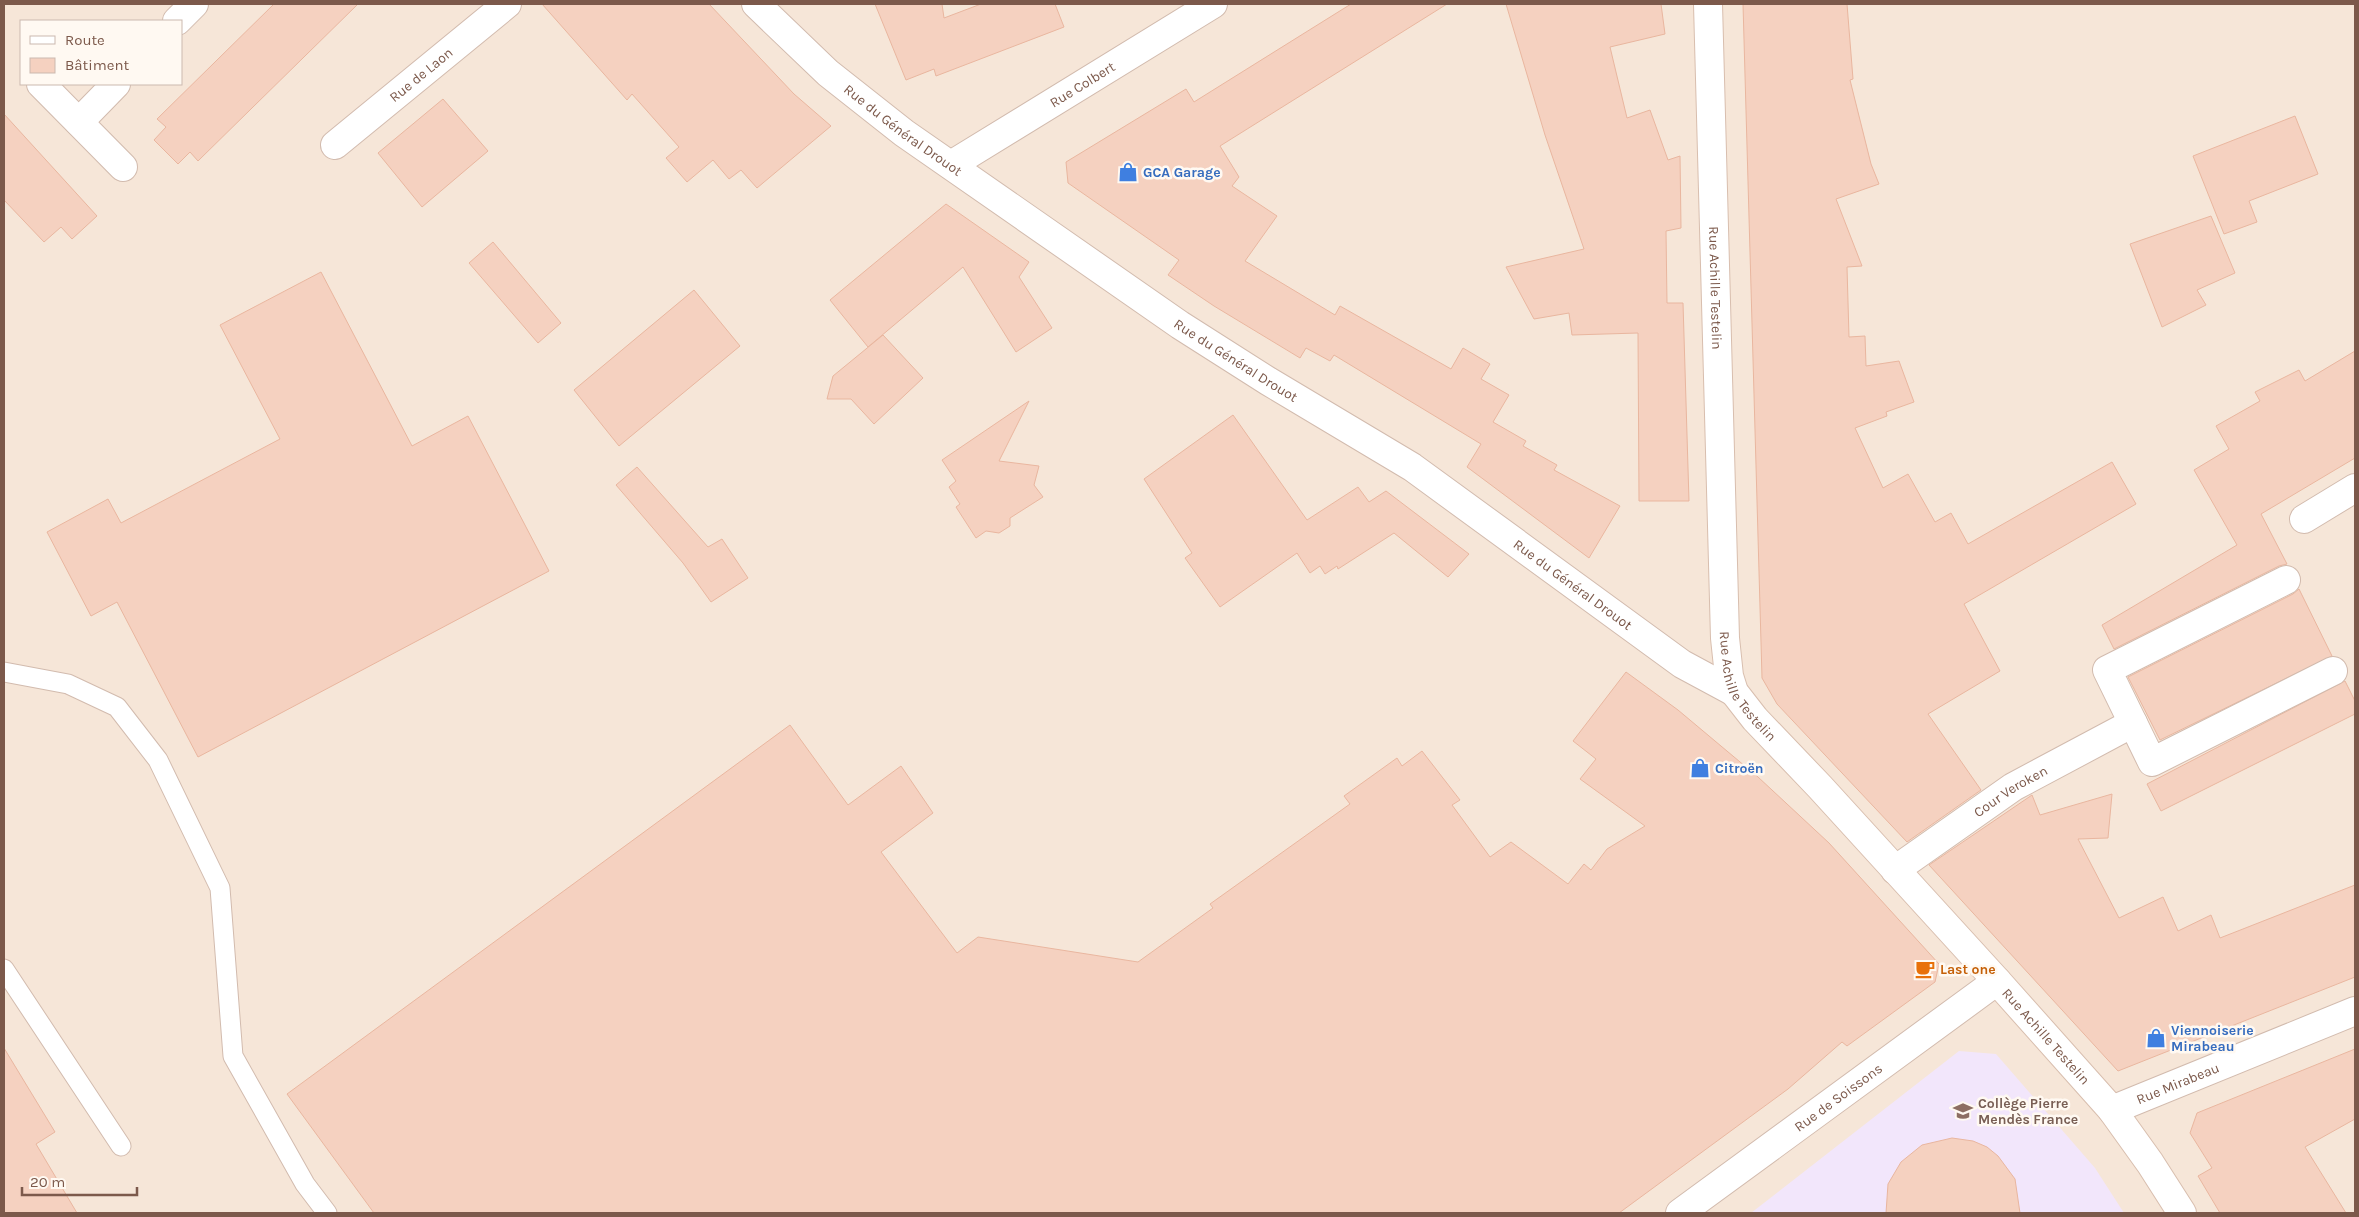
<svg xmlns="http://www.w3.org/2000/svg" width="2359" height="1217" font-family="Karla,sans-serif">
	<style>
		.residential { fill: #f6e6d8; fill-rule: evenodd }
		.education { fill: #f2e6fb }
		.building { fill: #f5d1c0; stroke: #e9b69f }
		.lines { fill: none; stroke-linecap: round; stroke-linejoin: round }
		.lane-casing { stroke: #d2bbae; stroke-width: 21 }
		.street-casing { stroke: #d2bbae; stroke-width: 30 }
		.secondary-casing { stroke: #d8beae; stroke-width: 30 }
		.lane { stroke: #fff; stroke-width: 19 }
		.street { stroke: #fff; stroke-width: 28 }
		.secondary { stroke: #fff; stroke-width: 28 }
		.labels { text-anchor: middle; stroke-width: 5; stroke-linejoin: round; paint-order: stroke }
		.street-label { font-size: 14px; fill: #7c594b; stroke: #fff9f2 }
		.shop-label { font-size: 14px; font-weight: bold; fill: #366cbe; stroke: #fff9f2; text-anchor: start }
		.food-label { font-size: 14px; font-weight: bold; fill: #c56008; stroke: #fff9f2; text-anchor: start }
		.education-label { font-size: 14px; font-weight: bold; fill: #785e54; stroke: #fff9f2; text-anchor: start }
	</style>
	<rect width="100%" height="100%" fill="#fef5ea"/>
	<path class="residential" d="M4 4H2355V1213H4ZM21 21H181V84H21Z"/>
	<path class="education" d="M1959 1051 1996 1054 2095 1168 2124 1213H1751Z"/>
	<g class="building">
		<path d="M274 4H358L198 161 190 152 178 164 154 140 166 127 157 119Z"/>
		<path d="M542 4H709L794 94 831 126 757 188 741 170 729 179 713 160 687 182 666 158 679 147 632 94 627 100Z"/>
		<path d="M875 4H942L944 18 981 4H1055L1064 27 936 76 934 69 906 80Z"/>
		<path d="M1351 4H1447L1220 146 1239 177 1232 186 1277 216 1245 261 1335 315 1340 306 1451 369 1463 348 1490 364 1481 379 1509 395 1493 422 1526 441 1523 446 1557 465 1554 470 1620 506 1589 558 1467 467 1481 444 1334 355 1330 361 1306 348 1300 358 1214 306 1168 275 1179 260 1068 183 1066 162 1186 89 1194 102Z"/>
		<path d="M1506 4H1661L1665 34 1610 47 1627 118 1650 110 1668 160 1680 156 1681 228 1666 231 1667 303H1683L1689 501H1639L1638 333 1572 335 1569 313 1534 319 1506 267 1584 249 1545 135Z"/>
		<path d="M1743 4H1847L1853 79 1850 80 1871 164 1879 184 1836 199 1862 266 1847 267 1849 337 1865 336 1866 366 1899 361 1914 402 1886 412 1887 416 1855 428 1883 488 1908 474 1935 522 1951 513 1968 544 2112 462 2136 504 1964 604 2000 671 1928 714 1981 790 1907 842 1777 704 1762 678Z"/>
		<path d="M443 99 488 151 422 207 378 153Z"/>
		<path d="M4 114 97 216 72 239 61 227 44 242 4 200Z"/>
		<path d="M2295 116 2318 174 2249 201 2257 222 2224 234 2193 156Z"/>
		<path d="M946 204 1029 262 1019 277 1052 328 1016 352 963 267 868 347 830 300Z"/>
		<path d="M2211 216 2235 273 2197 290 2206 305 2162 327 2130 244Z"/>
		<path d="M493 242 561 323 538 343 469 263Z"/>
		<path d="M321 272 412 446 468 416 549 571 198 757 117 602 91 616 47 532 108 499 121 523 280 439 220 325Z"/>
		<path d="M694 290 740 346 619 446 574 390Z"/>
		<path d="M883 335 923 378 874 424 851 399H827L833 376Z"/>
		<path d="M2355 351V458L2261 514 2287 564 2279 566 2114 649 2102 625 2237 545 2194 470 2229 449 2216 426 2260 401 2255 392 2299 370 2305 381Z"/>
		<path d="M1029 401 999 461 1039 466 1034 485 1043 497 1010 518V526L999 533 986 531 976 538 956 507 960 504 949 487 956 481 942 460Z"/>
		<path d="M1233 415 1307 520 1358 487 1369 502 1386 491 1469 554 1448 577 1394 533 1338 569 1337 566 1325 574 1320 566 1310 573 1297 553 1220 607 1185 558 1192 553 1144 479Z"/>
		<path d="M637 467 708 547 722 539 748 578 711 602 683 563 616 485Z"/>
		<path d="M2299 589 2332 656 2160 740 2128 677 2293 594Z"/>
		<path d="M1626 672 1678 710 1758 777 1829 843 1939 964 1935 982 1847 1046 1842 1042 1788 1089 1619 1213H374L287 1094 790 725 848 805 901 766 933 813 881 852 957 953 978 937 1138 962 1213 908 1210 904 1350 804 1344 796 1397 758 1402 766 1422 751 1460 800 1452 805 1490 857 1511 842 1568 884 1584 864 1591 870 1607 849 1645 826 1580 779 1596 759 1573 741Z"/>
		<path d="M2345 681 2355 701V714L2161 811 2147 784Z"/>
		<path d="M2112 794 2108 838 2078 839 2119 918 2163 897 2178 931 2211 915 2220 938 2355 885V977L2118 1071 1929 865 2032 795 2040 815Z"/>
		<path d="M4 1048 55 1132 36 1144 77 1213H4Z"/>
		<path d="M2355 1049V1119L2305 1147 2346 1213H2220L2198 1176 2212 1168 2190 1133 2197 1113Z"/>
		<path d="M1952 1138 1973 1141 1987 1147 1998 1156 2015 1179 2020 1213H1886L1888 1184 1901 1162 1922 1145Z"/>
	</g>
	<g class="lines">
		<defs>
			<g id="lane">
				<path d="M4 672 68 684 117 707 158 760 220 888 233 1056 305 1184 327 1213"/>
				<path d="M4 969 121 1146"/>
			</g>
			<g id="street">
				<path id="s1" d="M756 4 828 73 904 133 1180 325 1268 381 1412 467 1682 664 1734 692"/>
				<path d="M177 21 194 4"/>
				<path d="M41 84 123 167"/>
				<path d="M79 122 116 84"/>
				<path id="s2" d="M335 145 507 4"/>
				<path id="s3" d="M951 165 1213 4"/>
				<path d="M2304 519 2355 488"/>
				<path d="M2286 580 2107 670 2152 762 2333 671"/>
				<path id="s4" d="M1895 870 2013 787 2133 723"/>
				<path id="s5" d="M2112 1110 2355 1011"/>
				<path id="s6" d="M1680 1213 1997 981"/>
			</g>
			<g id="secondary">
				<path id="s7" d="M1708 4 1725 638 1729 676 1734 692 1755 719 1820 787 1997 981 2112 1110 2150 1163 2182 1213"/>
			</g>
		</defs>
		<use href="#lane" class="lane-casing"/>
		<use href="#street" class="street-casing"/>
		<use href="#secondary" class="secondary-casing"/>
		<use href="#lane" class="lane"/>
		<use href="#street" class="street"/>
		<use href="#secondary" class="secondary"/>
	</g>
	<defs>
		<symbol id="shop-bare" viewBox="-9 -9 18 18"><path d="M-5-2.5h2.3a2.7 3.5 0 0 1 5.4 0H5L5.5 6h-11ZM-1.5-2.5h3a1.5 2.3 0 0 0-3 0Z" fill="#3f7fe0" stroke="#fff9f2" stroke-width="2.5" paint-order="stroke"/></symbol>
		<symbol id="cafe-bare" viewBox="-9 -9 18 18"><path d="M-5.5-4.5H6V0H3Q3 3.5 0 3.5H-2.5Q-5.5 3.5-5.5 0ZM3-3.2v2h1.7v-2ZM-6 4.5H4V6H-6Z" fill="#e8710a" stroke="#fff9f2" stroke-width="2.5" paint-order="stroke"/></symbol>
		<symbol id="school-bare" viewBox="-9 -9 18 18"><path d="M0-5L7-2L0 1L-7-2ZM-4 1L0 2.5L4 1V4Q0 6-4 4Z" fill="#8d6e63" stroke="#fff9f2" stroke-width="2.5" paint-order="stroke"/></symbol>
	</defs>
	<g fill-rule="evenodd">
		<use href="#shop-bare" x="1114" y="158" width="28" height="28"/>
		<use href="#shop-bare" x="1686" y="754" width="28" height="28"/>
		<use href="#cafe-bare" x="1911" y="955" width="28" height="28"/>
		<use href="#shop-bare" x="2142" y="1024" width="28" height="28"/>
		<use href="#school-bare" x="1949" y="1097" width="28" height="28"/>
	</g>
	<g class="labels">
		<g class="street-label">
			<text dy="5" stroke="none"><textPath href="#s2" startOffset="111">Rue de Laon</textPath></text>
			<text dy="5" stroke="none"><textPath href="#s3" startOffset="154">Rue Colbert</textPath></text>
			<text dy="5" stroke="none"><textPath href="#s1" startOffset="194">Rue du Général Drouot</textPath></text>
			<text dy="5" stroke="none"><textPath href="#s7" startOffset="284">Rue Achille Testelin</textPath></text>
			<text dy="5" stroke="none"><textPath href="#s1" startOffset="599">Rue du Général Drouot</textPath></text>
			<text dy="5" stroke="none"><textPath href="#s1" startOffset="1004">Rue du Général Drouot</textPath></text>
			<text dy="5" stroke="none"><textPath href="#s7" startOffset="689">Rue Achille Testelin</textPath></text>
			<text dy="5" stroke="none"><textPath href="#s4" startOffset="140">Cour Veroken</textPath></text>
			<text dy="5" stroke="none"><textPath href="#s7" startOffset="1154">Rue Achille Testelin</textPath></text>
			<text dy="5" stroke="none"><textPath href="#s5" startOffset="71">Rue Mirabeau</textPath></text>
			<text dy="5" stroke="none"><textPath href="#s6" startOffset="196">Rue de Soissons</textPath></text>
		</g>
		<g class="shop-label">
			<text x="1143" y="177">GCA Garage</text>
			<text x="1715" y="773">Citroën</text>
			<text x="2171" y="1035">Viennoiserie<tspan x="2171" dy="16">Mirabeau</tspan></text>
		</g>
		<g class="food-label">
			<text x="1940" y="974">Last one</text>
		</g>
		<g class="education-label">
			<text x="1978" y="1108">Collège Pierre<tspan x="1978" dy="16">Mendès France</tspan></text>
		</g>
	</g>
	<rect width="2359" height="1217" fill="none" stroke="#7c594b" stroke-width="10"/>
	<rect x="20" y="20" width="162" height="65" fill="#fff9f2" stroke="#cbb9af"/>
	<rect x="30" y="36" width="25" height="8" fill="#ffffff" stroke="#cbb9af"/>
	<text x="65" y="45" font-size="15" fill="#7c594b">Route</text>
	<rect x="30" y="58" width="25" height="15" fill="#f5d1c0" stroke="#cbb9af"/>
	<text x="65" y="70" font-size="15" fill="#7c594b">Bâtiment</text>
	<path d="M22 1187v8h115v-8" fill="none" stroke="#7c594b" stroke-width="2.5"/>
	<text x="30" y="1187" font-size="15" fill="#7c594b" stroke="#fff9f2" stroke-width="4" paint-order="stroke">20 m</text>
</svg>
